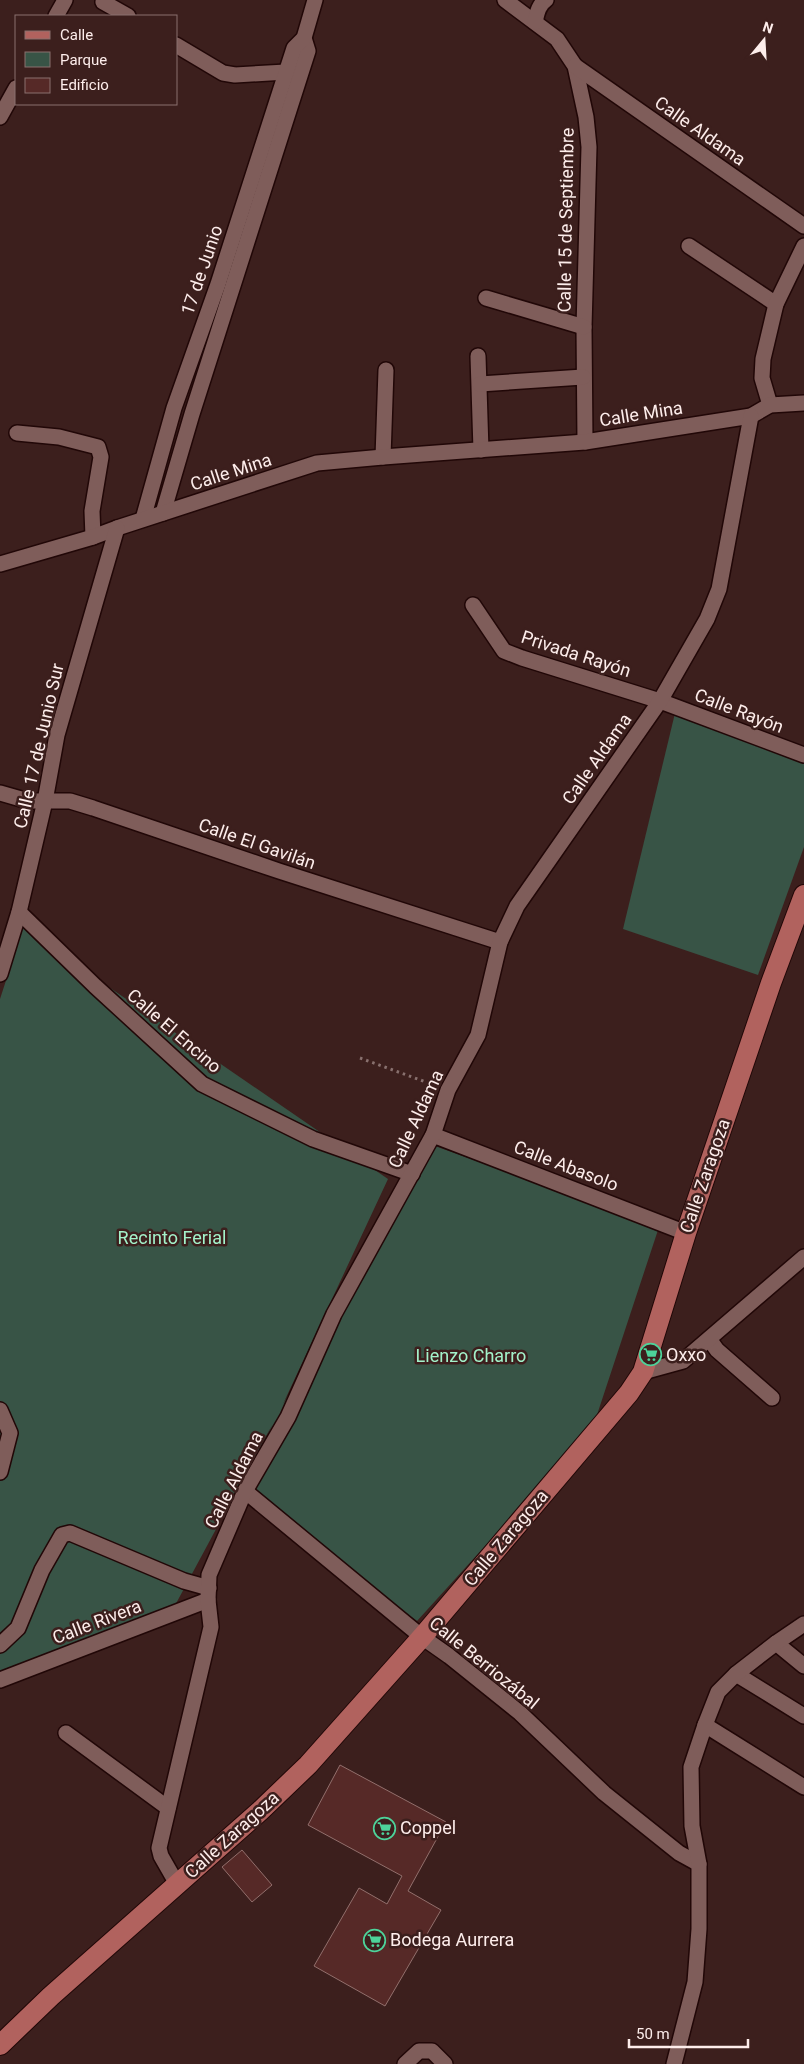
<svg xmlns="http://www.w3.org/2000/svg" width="804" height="2064" font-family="Roboto,sans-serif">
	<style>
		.green { fill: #385446 }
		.building { fill: #562927; stroke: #926f6c }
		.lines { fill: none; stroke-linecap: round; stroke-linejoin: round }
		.minor-casing { stroke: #210707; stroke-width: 18 }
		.major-casing { stroke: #210707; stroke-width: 22 }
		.path { stroke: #88706e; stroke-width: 3; stroke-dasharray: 2.5 4; stroke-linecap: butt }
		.minor { stroke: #7f5d5a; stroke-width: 15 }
		.major { stroke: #b1625e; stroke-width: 20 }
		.labels { text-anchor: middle; stroke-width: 5; stroke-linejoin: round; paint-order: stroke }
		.street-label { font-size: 18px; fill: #fdedeb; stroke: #3c1f1d }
		.park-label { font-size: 18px; fill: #a3f2ca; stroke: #3c1f1d }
		.poi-label { font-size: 18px; fill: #fdedeb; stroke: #3c1f1d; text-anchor: start }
	</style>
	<rect width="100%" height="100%" fill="#3c1f1d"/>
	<g class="green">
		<path d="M676 709 804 759V847L758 975 623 929Z"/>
		<path d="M23 928 388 1179 283 1404 435 1146 659 1227 593 1427 417 1621 240 1493 272 1425 172 1611 0 1672V999Z"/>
	</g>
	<g class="building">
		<path d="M340 1765 446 1822 408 1891 441 1910 385 2006 314 1966 359 1888 387 1904 402 1876 308 1825Z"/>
		<path d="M242 1850 272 1885 252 1902 222 1867Z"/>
	</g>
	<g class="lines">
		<defs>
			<g id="minor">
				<path d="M505 0 557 39 575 66 586 117 589 147 584 327 585 442"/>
				<path d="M103 2 128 16"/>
				<path d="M56 16 65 0"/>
				<path d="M535 22C537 14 538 5 546 0"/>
				<path d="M176 45 223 73 235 75 286 72"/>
				<path d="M575 66 804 226"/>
				<path d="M0 117 16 88"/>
				<path d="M689 246 776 304"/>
				<path d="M486 298 584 327"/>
				<path d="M478 356 481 450"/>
				<path d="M480 384 583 377"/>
				<path d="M770 405 762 378 763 359 776 304 804 246"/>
				<path d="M17 433 59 437 98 447 101 457 92 511 93 537"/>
				<path d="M383 457 386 370"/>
				<path d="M163 513 192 414 308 51 304 38"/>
				<path d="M143 519 174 408 218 284 294 48 304 38 315 0"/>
				<path d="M0 564 93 537 117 528 317 463 383 457 585 442 751 416 770 405 804 403"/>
				<path d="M473 605 504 651 522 658 660 701 804 755"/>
				<path d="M0 793 28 801H70L93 808 279 871 500 942"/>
				<path d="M19 912 95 986 202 1084 313 1139 412 1174"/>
				<path d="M0 974 19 912 45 801 57 735 117 528"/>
				<path d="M433 1135 686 1233"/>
				<path d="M709 1339 717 1350 772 1398"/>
				<path d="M643 1372 683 1361 804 1257"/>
				<path d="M0 1410 10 1433 0 1472"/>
				<path d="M245 1491 422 1637 449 1656 520 1713 604 1793 679 1853 699 1864"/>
				<path d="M776 1643 804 1666"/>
				<path d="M0 1645 18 1628 42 1570 62 1535 70 1533 184 1581 209 1588"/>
				<path d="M736 1674 804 1716"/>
				<path d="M0 1680 208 1600"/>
				<path d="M705 1725 804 1787"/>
				<path d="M66 1733 168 1808"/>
				<path d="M177 1884 161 1856 159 1848 211 1627 208 1600 209 1575 245 1491 288 1417 334 1314 433 1135 448 1090 478 1035 500 942 517 906 660 701 707 619 719 589 751 416"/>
				<path d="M405 2064 419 2051H432L445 2064"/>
				<path d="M674 2064 695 1982 699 1929V1864L692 1826 691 1767 705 1725 718 1692 736 1674 776 1643 804 1624"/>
			</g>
			<path id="major" d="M0 2045 51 1996 260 1811 308 1765 422 1637 629 1393 643 1372 686 1233 771 983 804 895"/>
		</defs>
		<use href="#minor" class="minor-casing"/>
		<use href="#major" class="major-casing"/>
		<path class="path" d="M360 1058 434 1085"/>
		<use href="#minor" class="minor"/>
		<use href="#major" class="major"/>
	</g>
	<defs>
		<symbol id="supermarket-ring" viewBox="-11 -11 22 22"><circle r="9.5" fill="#3c1f1d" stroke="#4dd39a" stroke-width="1.5"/><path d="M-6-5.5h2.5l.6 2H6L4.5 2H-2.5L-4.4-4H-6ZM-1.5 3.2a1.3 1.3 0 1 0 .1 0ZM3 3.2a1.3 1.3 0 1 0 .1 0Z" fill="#4dd39a"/></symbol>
	</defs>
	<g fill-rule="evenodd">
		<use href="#supermarket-ring" x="638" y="1342" width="25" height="25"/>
		<use href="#supermarket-ring" x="372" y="1816" width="25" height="25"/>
		<use href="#supermarket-ring" x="362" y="1928" width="25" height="25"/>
	</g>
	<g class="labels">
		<g class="street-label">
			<text transform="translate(700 131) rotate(35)" y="6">Calle Aldama</text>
			<text transform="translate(566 220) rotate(-89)" y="6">Calle 15 de Septiembre</text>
			<text transform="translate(202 270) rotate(-71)" y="6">17 de Junio</text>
			<text transform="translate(641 414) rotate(-9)" y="6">Calle Mina</text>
			<text transform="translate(231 472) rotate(-18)" y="6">Calle Mina</text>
			<text transform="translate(576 654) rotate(18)" y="6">Privada Rayón</text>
			<text transform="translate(739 711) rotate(21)" y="6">Calle Rayón</text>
			<text transform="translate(39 746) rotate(-77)" y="6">Calle 17 de Junio Sur</text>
			<text transform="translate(597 759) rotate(-55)" y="6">Calle Aldama</text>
			<text transform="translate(257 844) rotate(19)" y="6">Calle El Gavilán</text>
			<text transform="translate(174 1031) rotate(41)" y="6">Calle El Encino</text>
			<text transform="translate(416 1119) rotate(-65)" y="6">Calle Aldama</text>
			<text transform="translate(566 1166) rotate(21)" y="6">Calle Abasolo</text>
			<text transform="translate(705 1176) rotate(-71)" y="6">Calle Zaragoza</text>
			<text transform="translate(234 1480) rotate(-63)" y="6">Calle Aldama</text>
			<text transform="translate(506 1538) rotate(-50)" y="6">Calle Zaragoza</text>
			<text transform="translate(97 1622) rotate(-21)" y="6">Calle Rivera</text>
			<text transform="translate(484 1663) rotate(39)" y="6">Calle Berriozábal</text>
			<text transform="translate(232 1835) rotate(-42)" y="6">Calle Zaragoza</text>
		</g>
		<g class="park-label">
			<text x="172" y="1244">Recinto Ferial</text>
			<text x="471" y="1362">Lienzo Charro</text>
		</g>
		<g class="poi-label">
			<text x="666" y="1361">Oxxo</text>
			<text x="400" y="1834">Coppel</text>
			<text x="390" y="1946">Bodega Aurrera</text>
		</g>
	</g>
	<rect x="15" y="15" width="162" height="90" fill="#3c1f1d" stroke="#89716f"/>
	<rect x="25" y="31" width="25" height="8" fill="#b1625e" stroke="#89716f"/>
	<text x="60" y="40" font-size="15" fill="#fdedeb">Calle</text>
	<rect x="25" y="52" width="25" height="15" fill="#385446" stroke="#89716f"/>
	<text x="60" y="65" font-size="15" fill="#fdedeb">Parque</text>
	<rect x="25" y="78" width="25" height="15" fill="#562927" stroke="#89716f"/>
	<text x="60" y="90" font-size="15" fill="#fdedeb">Edificio</text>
	<g transform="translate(764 40) rotate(18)" stroke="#3c1f1d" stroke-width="4" paint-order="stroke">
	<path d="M0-4L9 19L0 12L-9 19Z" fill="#fdedeb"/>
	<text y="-8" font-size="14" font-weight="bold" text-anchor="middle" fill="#fdedeb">N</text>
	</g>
	<path d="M629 2039v8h119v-8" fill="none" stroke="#fdedeb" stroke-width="2.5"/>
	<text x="636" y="2039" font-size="15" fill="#fdedeb" stroke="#3c1f1d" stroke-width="4" paint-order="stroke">50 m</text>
</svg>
